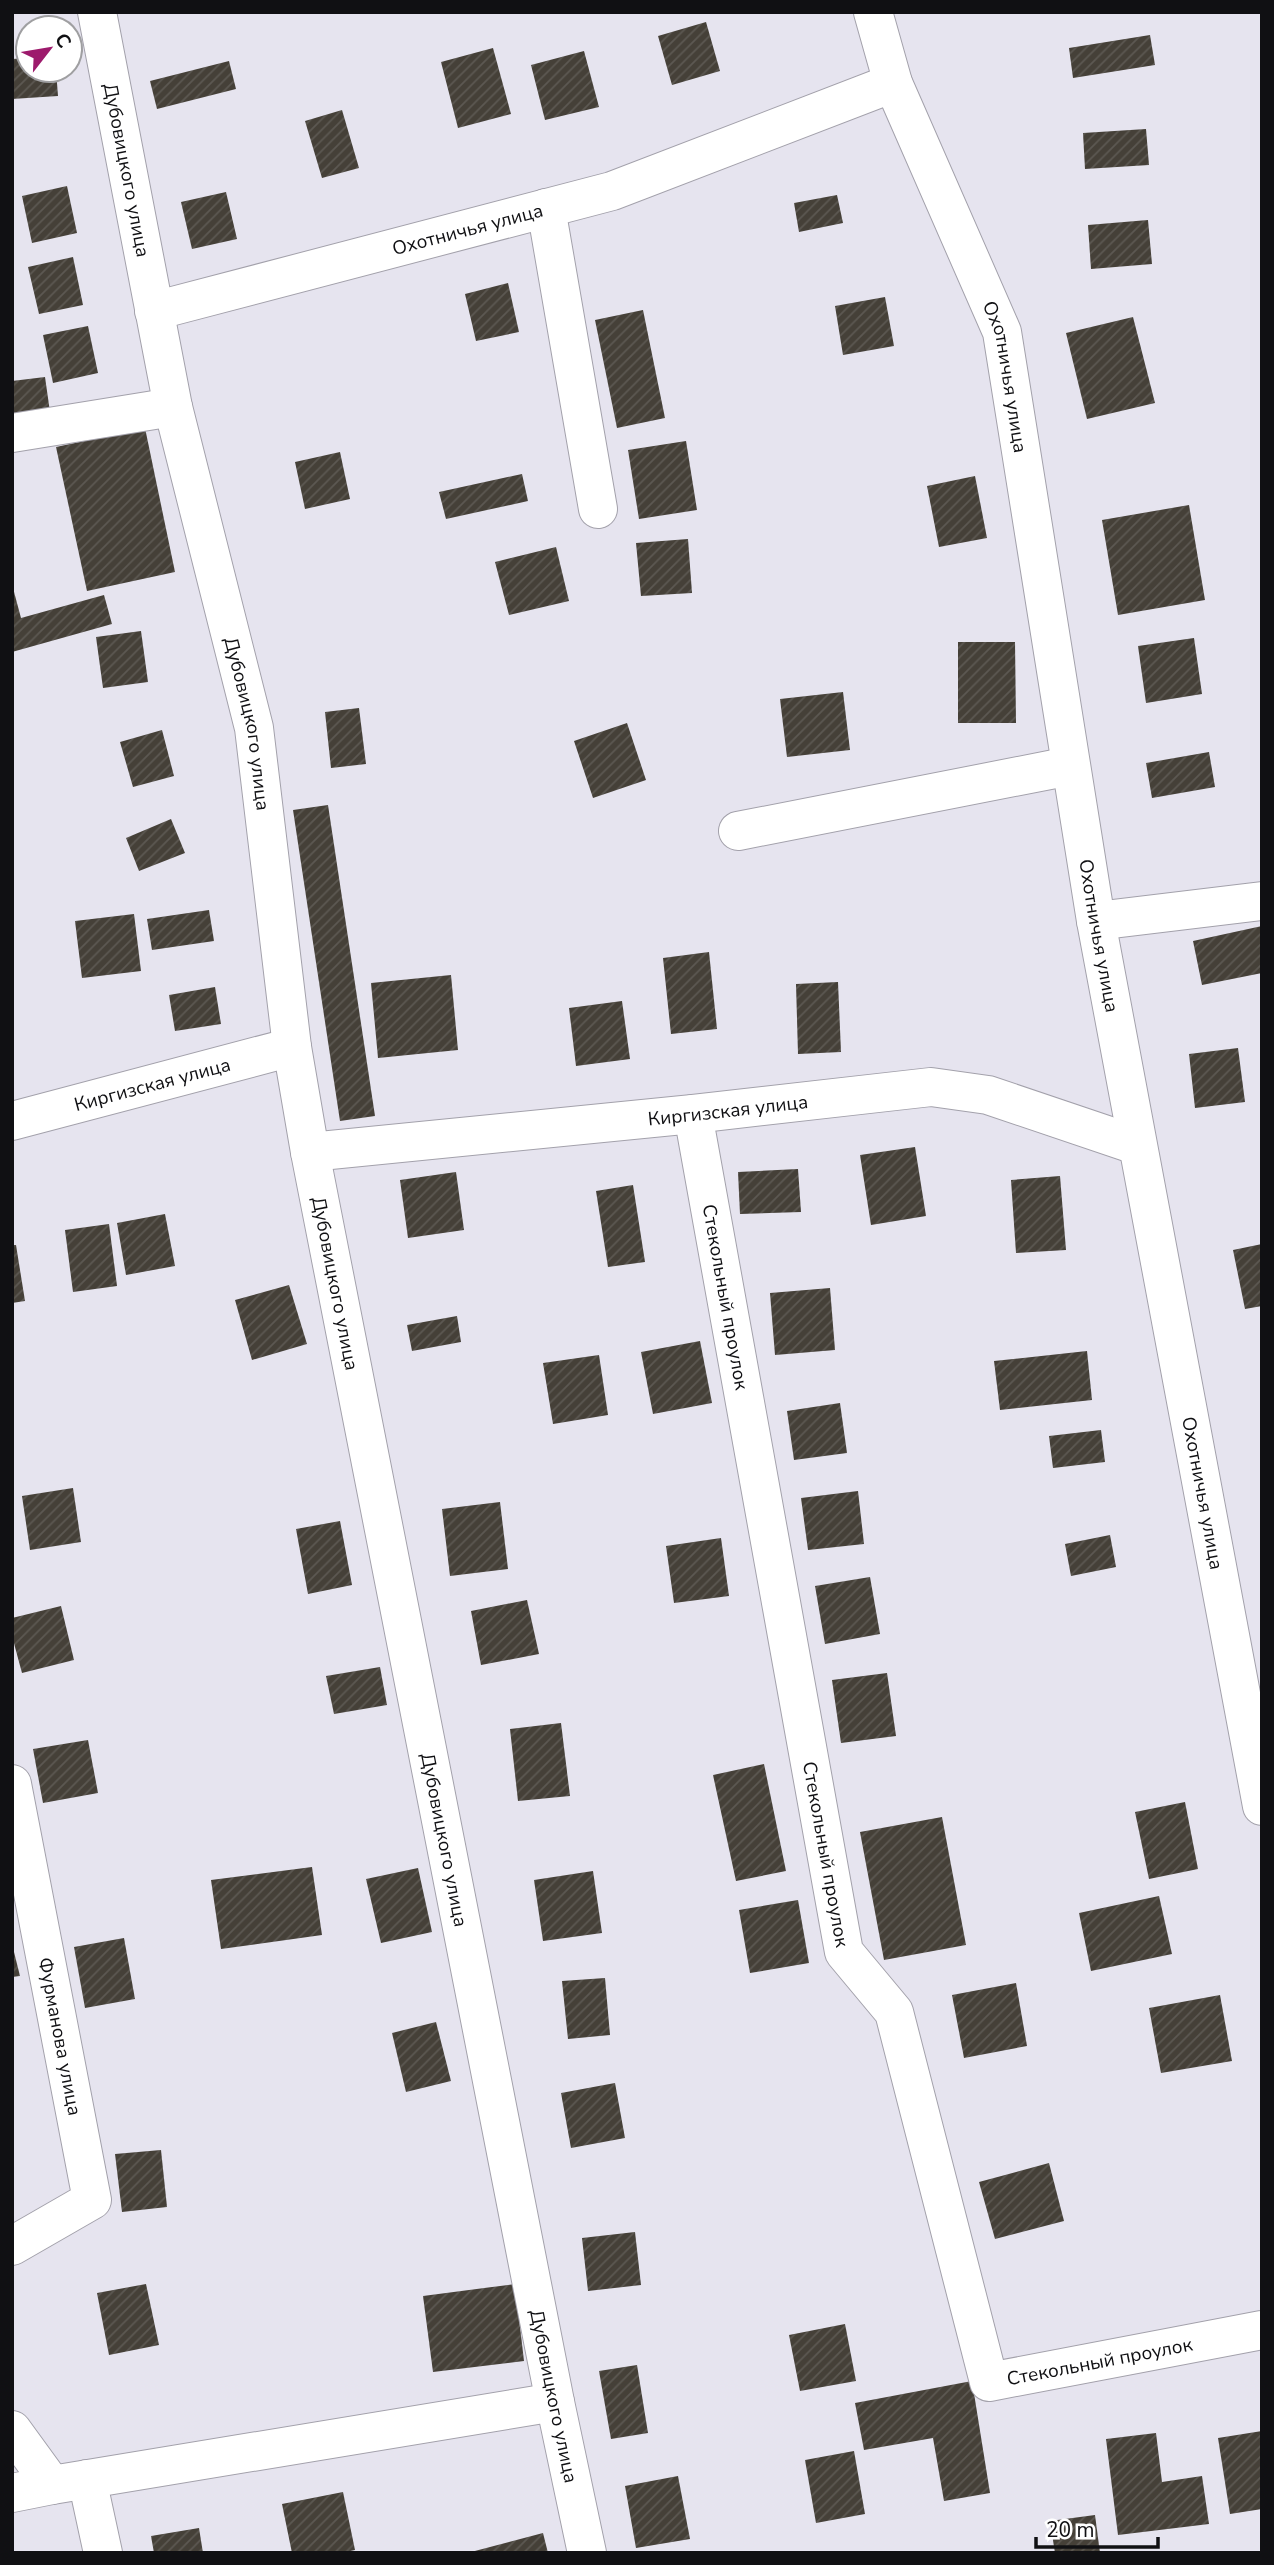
<svg xmlns="http://www.w3.org/2000/svg" width="1274" height="2565" font-family="'Nunito Sans',sans-serif">
	<style>
		.building { fill: url(#building-hatch) }
		.lines { fill: none; stroke-linecap: round; stroke-linejoin: round }
		.minor-casing { stroke: #a3a1ab; stroke-width: 40 }
		.minor { stroke: #fff; stroke-width: 38 }
		.labels { text-anchor: middle; stroke-width: 7; stroke-linejoin: round; paint-order: stroke }
		.street-label { font-size: 19px; fill: #101013; stroke: #fff }
	</style>
	<defs>
		<pattern id="building-hatch" width="6" height="6" patternUnits="userSpaceOnUse" patternTransform="scale(1.75)"><rect width="6" height="6" fill="#454038"/><path d="M-1 1l2-2M0 6l6-6M5 7l2-2" fill="none" stroke="#5c5852"/></pattern>
	</defs>
	<rect width="100%" height="100%" fill="#e6e4ef"/>
	<g class="building">
		<path d="M706 22 720 71 672 85 658 36Z"/>
		<path d="M1150 35 1155 65 1073 78 1069 48Z"/>
		<path d="M493 48 511 114 458 128 441 62Z"/>
		<path d="M584 51 599 107 545 120 531 65Z"/>
		<path d="M28 58V70H56L58 96 12 99V59Z"/>
		<path d="M229 61 236 89 157 109 150 81Z"/>
		<path d="M342 110 359 168 322 178 305 121Z"/>
		<path d="M1146 129 1149 165 1085 169 1083 133Z"/>
		<path d="M67 186 77 233 32 243 22 196Z"/>
		<path d="M226 192 237 239 192 249 181 202Z"/>
		<path d="M837 195 843 223 799 232 794 203Z"/>
		<path d="M1148 220 1152 264 1091 269 1088 225Z"/>
		<path d="M73 257 83 305 39 314 28 267Z"/>
		<path d="M508 283 519 332 476 341 465 294Z"/>
		<path d="M885 297 894 346 843 355 835 306Z"/>
		<path d="M643 310 665 418 617 428 595 320Z"/>
		<path d="M1133 317 1155 403 1087 419 1066 333Z"/>
		<path d="M88 326 98 373 53 383 43 335Z"/>
		<path d="M45 377 50 412 12 417V381Z"/>
		<path d="M145 428 175 572 87 591 56 447Z"/>
		<path d="M686 441 697 510 639 519 628 450Z"/>
		<path d="M340 452 350 499 305 509 295 462Z"/>
		<path d="M522 474 528 501 446 519 439 492Z"/>
		<path d="M975 476 987 538 939 547 927 486Z"/>
		<path d="M1189 505 1205 600 1118 615 1102 520Z"/>
		<path d="M688 539 692 593 641 596 636 543Z"/>
		<path d="M556 547 569 601 509 615 495 562Z"/>
		<path d="M13 588 21 618 104 595 112 624 12 652Z"/>
		<path d="M141 631 148 682 103 688 96 637Z"/>
		<path d="M1194 638 1202 694 1146 703 1138 646Z"/>
		<path d="M958 642H1015L1016 723H958Z"/>
		<path d="M843 692 850 750 787 757 780 699Z"/>
		<path d="M359 708 366 764 331 768 325 712Z"/>
		<path d="M627 723 646 780 593 798 574 741Z"/>
		<path d="M162 730 174 776 133 787 120 742Z"/>
		<path d="M1209 752 1215 787 1152 798 1146 763Z"/>
		<path d="M328 805 375 1116 340 1121 293 810Z"/>
		<path d="M171 819 185 853 139 871 126 838Z"/>
		<path d="M209 910 214 941 152 950 147 919Z"/>
		<path d="M134 914 141 971 82 978 75 921Z"/>
		<path d="M1262 926V973L1202 985 1193 941Z"/>
		<path d="M709 952 717 1029 671 1034 663 958Z"/>
		<path d="M451 975 458 1050 378 1058 371 983Z"/>
		<path d="M838 982 841 1052 798 1054 796 984Z"/>
		<path d="M215 987 221 1024 175 1031 169 995Z"/>
		<path d="M622 1001 630 1059 576 1066 569 1008Z"/>
		<path d="M1238 1048 1245 1102 1195 1108 1189 1054Z"/>
		<path d="M915 1147 926 1216 871 1225 860 1155Z"/>
		<path d="M798 1169 801 1212 740 1214 738 1172Z"/>
		<path d="M456 1172 464 1230 408 1238 400 1180Z"/>
		<path d="M1060 1176 1066 1250 1016 1253 1011 1180Z"/>
		<path d="M633 1185 645 1262 608 1267 596 1191Z"/>
		<path d="M165 1214 175 1266 126 1275 117 1223Z"/>
		<path d="M109 1224 117 1286 73 1292 65 1230Z"/>
		<path d="M1262 1244V1306L1245 1309 1233 1250Z"/>
		<path d="M12 1245H16L25 1301 12 1303Z"/>
		<path d="M289 1285 307 1344 252 1360 235 1300Z"/>
		<path d="M830 1288 835 1350 775 1355 770 1293Z"/>
		<path d="M457 1316 461 1342 412 1351 407 1325Z"/>
		<path d="M700 1341 712 1403 653 1414 641 1352Z"/>
		<path d="M1087 1351 1092 1400 1000 1410 994 1361Z"/>
		<path d="M599 1355 608 1415 553 1424 543 1363Z"/>
		<path d="M840 1403 847 1453 794 1460 787 1411Z"/>
		<path d="M1101 1430 1105 1462 1053 1468 1049 1436Z"/>
		<path d="M73 1488 81 1542 30 1550 22 1496Z"/>
		<path d="M858 1491 864 1544 808 1550 801 1498Z"/>
		<path d="M500 1502 508 1569 450 1576 442 1509Z"/>
		<path d="M340 1521 352 1585 308 1594 296 1529Z"/>
		<path d="M1110 1535 1116 1567 1071 1576 1065 1544Z"/>
		<path d="M721 1538 729 1596 674 1603 666 1546Z"/>
		<path d="M870 1577 880 1634 825 1644 815 1586Z"/>
		<path d="M527 1600 539 1654 481 1665 471 1611Z"/>
		<path d="M61 1606 74 1660 22 1673 12 1636V1618Z"/>
		<path d="M380 1667 387 1705 334 1714 326 1676Z"/>
		<path d="M887 1673 896 1736 841 1743 832 1680Z"/>
		<path d="M561 1723 570 1796 518 1801 510 1729Z"/>
		<path d="M88 1740 98 1793 43 1803 33 1749Z"/>
		<path d="M764 1764 786 1871 736 1881 713 1775Z"/>
		<path d="M1185 1802 1198 1869 1149 1879 1135 1812Z"/>
		<path d="M942 1817 966 1945 884 1960 860 1832Z"/>
		<path d="M312 1867 322 1935 221 1949 211 1880Z"/>
		<path d="M418 1868 432 1932 381 1943 366 1879Z"/>
		<path d="M593 1871 602 1933 543 1941 534 1880Z"/>
		<path d="M1159 1896 1172 1954 1091 1971 1079 1913Z"/>
		<path d="M798 1900 809 1963 750 1973 739 1910Z"/>
		<path d="M124 1938 135 1999 85 2008 74 1947Z"/>
		<path d="M12 1944 20 1976 12 1977Z"/>
		<path d="M605 1978 610 2035 568 2039 562 1981Z"/>
		<path d="M1016 1983 1027 2046 964 2058 952 1995Z"/>
		<path d="M1220 1995 1232 2061 1161 2073 1149 2008Z"/>
		<path d="M436 2022 451 2081 406 2092 392 2033Z"/>
		<path d="M615 2083 625 2138 571 2148 561 2093Z"/>
		<path d="M161 2150 167 2207 122 2212 115 2154Z"/>
		<path d="M1049 2163 1064 2221 995 2239 979 2182Z"/>
		<path d="M635 2232 641 2285 588 2291 582 2238Z"/>
		<path d="M146 2284 159 2345 109 2355 97 2293Z"/>
		<path d="M515 2284 524 2361 433 2372 423 2296Z"/>
		<path d="M845 2324 856 2381 800 2391 789 2335Z"/>
		<path d="M637 2365 648 2433 611 2439 599 2371Z"/>
		<path d="M972 2381 990 2493 944 2501 933 2438 864 2450 855 2403Z"/>
		<path d="M1262 2431V2509L1230 2514 1218 2438Z"/>
		<path d="M1156 2433 1162 2482 1202 2476 1209 2524 1118 2535 1106 2439Z"/>
		<path d="M854 2451 865 2514 816 2523 805 2460Z"/>
		<path d="M678 2476 690 2539 636 2548 625 2486Z"/>
		<path d="M343 2492 355 2550 341 2553H292L282 2504Z"/>
		<path d="M1095 2515 1100 2553H1055L1050 2521Z"/>
		<path d="M199 2528 203 2553H154L151 2536Z"/>
		<path d="M543 2533 548 2553H471V2552Z"/>
	</g>
	<g class="lines">
		<defs>
			<g id="minor">
				<path id="s1" d="M97 12 173 407 254 728 292 1047 310 1152 555 2402 587 2553"/>
				<path id="s2" d="M873 12 893 83 1002 332 1096 921 1262 1806"/>
				<path d="M546 208 598 509"/>
				<path id="s3" d="M154 311 612 191 893 83"/>
				<path d="M12 433 173 407"/>
				<path d="M738 831 1070 766"/>
				<path d="M1096 921 1262 901"/>
				<path id="s4" d="M693 1114 844 1952 894 2012 989 2382 1262 2330"/>
				<path id="s5" d="M12 1121 292 1047"/>
				<path id="s6" d="M310 1152 693 1114 931 1087 988 1095 1136 1145"/>
				<path id="s7" d="M12 1784 92 2200 12 2246"/>
				<path d="M12 2430 52 2485 555 2402"/>
				<path d="M87 2479 103 2553"/>
				<path d="M12 2493 52 2485"/>
			</g>
		</defs>
		<use href="#minor" class="minor-casing"/>
		<use href="#minor" class="minor"/>
	</g>
	<g class="labels">
		<g class="street-label">
			<text dy="7" stroke="none"><textPath href="#s1" startOffset="161">Дубовицкого улица</textPath></text>
			<text dy="7" stroke="none"><textPath href="#s3" startOffset="324">Охотничья улица</textPath></text>
			<text dy="7" stroke="none"><textPath href="#s2" startOffset="390">Охотничья улица</textPath></text>
			<text dy="7" stroke="none"><textPath href="#s1" startOffset="728">Дубовицкого улица</textPath></text>
			<text dy="7" stroke="none"><textPath href="#s2" startOffset="957">Охотничья улица</textPath></text>
			<text dy="7" stroke="none"><textPath href="#s5" startOffset="145">Киргизская улица</textPath></text>
			<text dy="7" stroke="none"><textPath href="#s6" startOffset="420">Киргизская улица</textPath></text>
			<text dy="7" stroke="none"><textPath href="#s1" startOffset="1295">Дубовицкого улица</textPath></text>
			<text dy="7" stroke="none"><textPath href="#s4" startOffset="186">Стекольный проулок</textPath></text>
			<text dy="7" stroke="none"><textPath href="#s2" startOffset="1524">Охотничья улица</textPath></text>
			<text dy="7" stroke="none"><textPath href="#s1" startOffset="1862">Дубовицкого улица</textPath></text>
			<text dy="7" stroke="none"><textPath href="#s4" startOffset="752">Стекольный проулок</textPath></text>
			<text dy="7" stroke="none"><textPath href="#s7" startOffset="257">Фурманова улица</textPath></text>
			<text dy="7" stroke="none"><textPath href="#s4" startOffset="1424">Стекольный проулок</textPath></text>
			<text dy="7" stroke="none"><textPath href="#s1" startOffset="2429">Дубовицкого улица</textPath></text>
		</g>
	</g>
	<rect width="1274" height="2565" fill="none" stroke="#101013" stroke-width="28"/>
	<g transform="translate(49 49) rotate(59)"><circle r="33" fill="#ffffff" stroke="#9f9fa1" stroke-width="2"/>
	<path d="M0-5L12 26L0 18L-12 26Z" fill="#9d1a6c"/>
	<text y="-10" font-size="19" font-weight="bold" text-anchor="middle" fill="#101013">С</text>
	</g>
	<path d="M1036 2537v10h122v-10" fill="none" stroke="#101013" stroke-width="3.5"/>
	<text x="1046" y="2537" font-size="21" fill="#101013" stroke="#ffffff" stroke-width="5" paint-order="stroke">20 m</text>
</svg>
